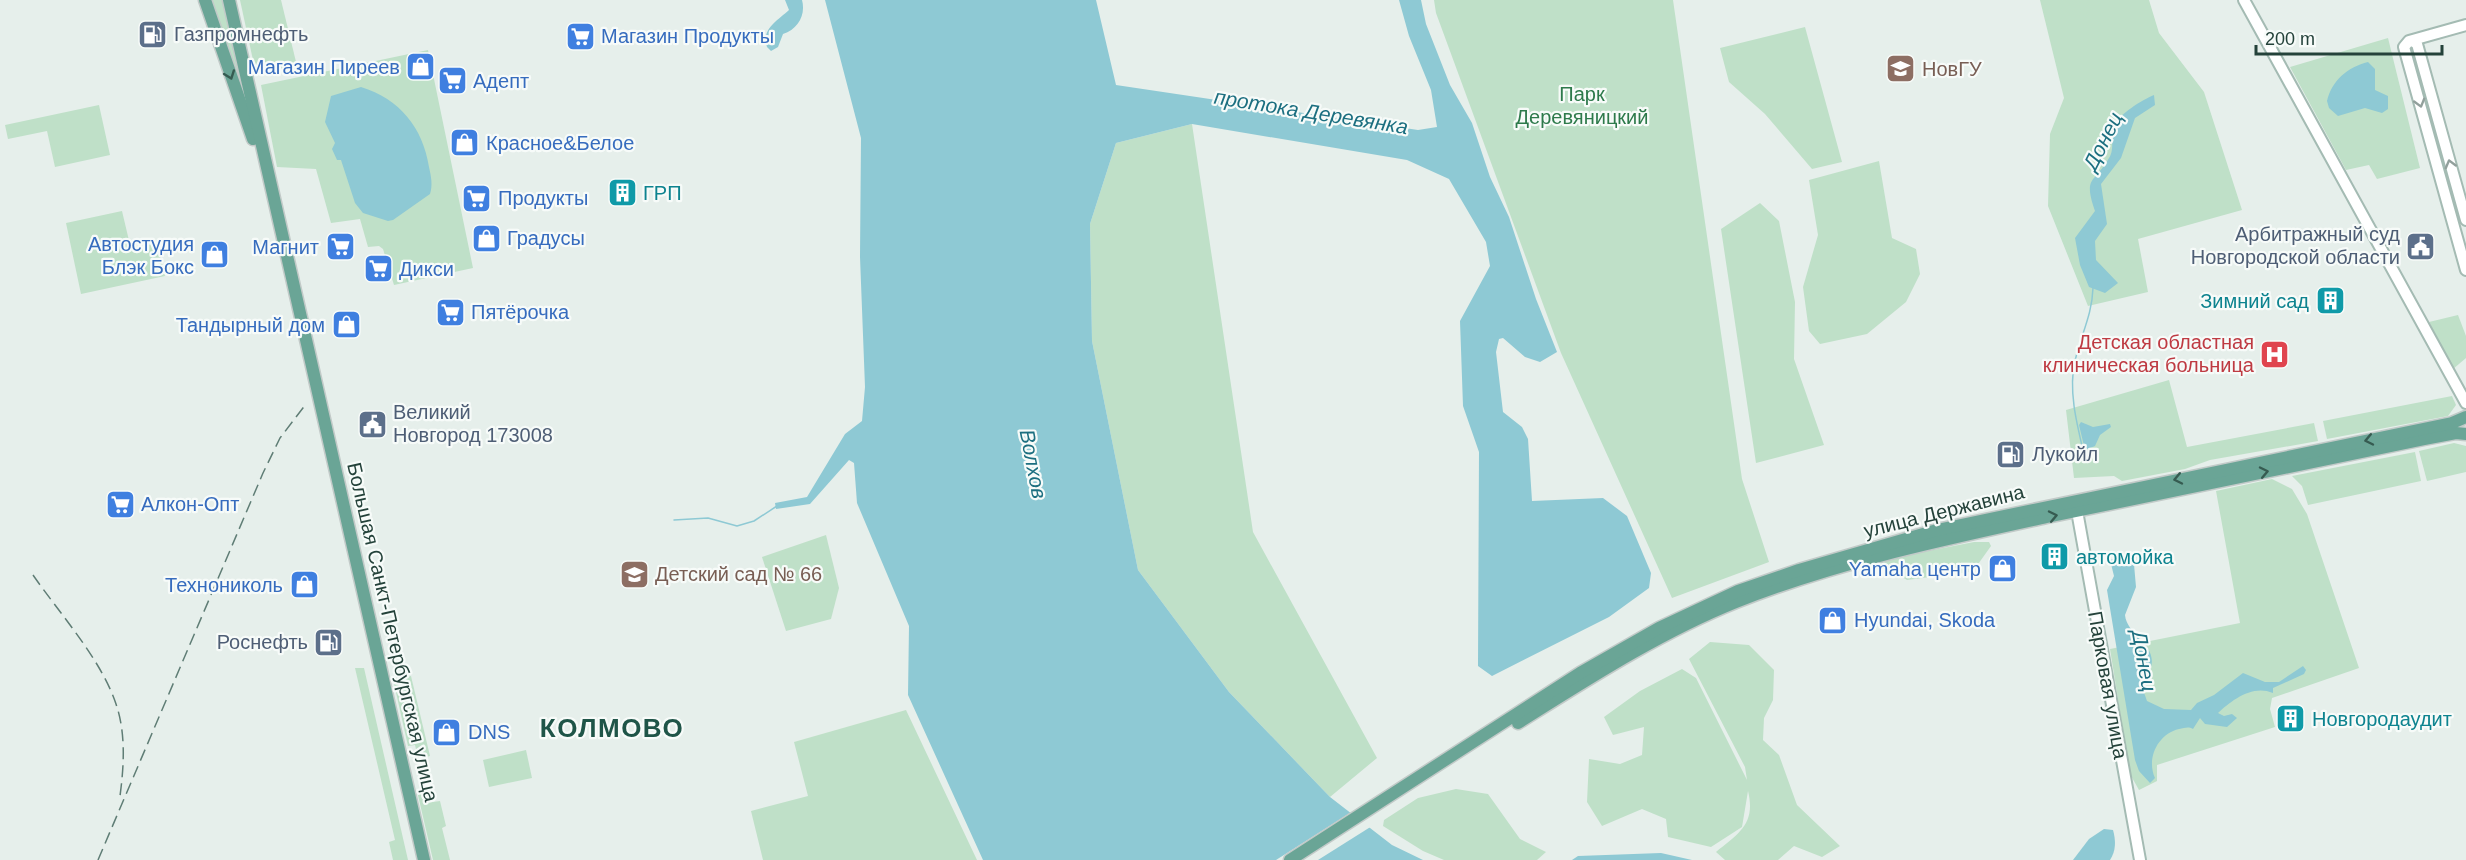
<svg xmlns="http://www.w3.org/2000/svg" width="2466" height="860" font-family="Helvetica,sans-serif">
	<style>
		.green { fill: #bfe0c8 }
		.water { fill: #8ec9d4 }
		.pier { fill: #e6efeb }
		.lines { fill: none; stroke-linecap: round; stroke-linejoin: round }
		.stream { stroke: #8ec9d4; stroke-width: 1.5 }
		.secondary-casing { stroke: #a4bbb3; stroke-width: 14 }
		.primary-casing { stroke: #c2cac8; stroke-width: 15 }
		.secondary { stroke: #fff; stroke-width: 10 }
		.primary { stroke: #6aa596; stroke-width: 12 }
		.rail { stroke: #5f7d75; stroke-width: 1.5; stroke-dasharray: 12 6; stroke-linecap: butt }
		.oneway { stroke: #365b51 }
		.oneway2 { stroke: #92a09c }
		.labels { text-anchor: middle; stroke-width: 4.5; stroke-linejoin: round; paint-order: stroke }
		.service-label { font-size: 20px; fill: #4e5e75; stroke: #f7fbf9; text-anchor: start }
		.shop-label { font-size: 20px; fill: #366cbe; stroke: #f7fbf9; text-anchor: start }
		.education-label { font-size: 20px; fill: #785e54; stroke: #f7fbf9; text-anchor: start }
		.park-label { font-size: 20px; fill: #2d7a4b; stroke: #f7fbf9 }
		.culture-label { font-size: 20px; fill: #0d838f; stroke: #f7fbf9; text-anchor: start }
		.health-label { font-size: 20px; fill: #be3a42; stroke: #f7fbf9; text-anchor: end }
		.street-label { font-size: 20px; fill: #24423a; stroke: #f7fbf9 }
		.water-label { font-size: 21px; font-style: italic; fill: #1c6f80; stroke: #f7fbf9 }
		.district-label { font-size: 26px; font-weight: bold; letter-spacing: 1.5px; fill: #1f5548; stroke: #f7fbf9 }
	</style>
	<rect width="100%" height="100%" fill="#e6efeb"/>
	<g class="green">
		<path d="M209 0H226L252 123Z"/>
		<path d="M240 0H281L297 66 256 74Z"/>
		<path d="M1434 0H1673L1742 479 1769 562 1672 598 1561 353 1436 13Z"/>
		<path d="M2040 0H2149L2159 33 2204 92 2242 210 2138 239 2148 292 2088 306 2048 206 2050 134 2064 98Z"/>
		<path d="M1805 27 1842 162 1812 169 1765 114 1729 82 1720 48Z"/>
		<path d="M2388 38 2420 168 2377 179 2369 165 2346 170 2290 67Z"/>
		<path d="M428 50 473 268 394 285 383 249 379 246 368 247 360 219 331 223 316 169 277 167 261 85Z"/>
		<path d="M99 105 110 155 55 167 47 131 8 139 5 125Z"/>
		<path d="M1192 124 1253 532 1377 758 1330 797 1229 692 1138 570 1092 341 1090 224 1116 143Z"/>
		<path d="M1879 161 1892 238 1916 249 1920 274 1906 302 1867 334 1820 344 1809 331 1803 287 1818 235 1809 180Z"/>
		<path d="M1760 203 1779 221 1795 302 1794 359 1824 445 1756 463 1721 229Z"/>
		<path d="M122 211 131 249 157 243 165 276 81 294 66 223Z"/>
		<path d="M2458 315 2466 336V358L2453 369 2429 322Z"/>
		<path d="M2169 380 2187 447 2314 423 2318 441 2210 460 2185 469 2122 481 2114 476 2074 478 2066 410Z"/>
		<path d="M2452 396 2456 405 2448 416 2327 439 2323 421Z"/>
		<path d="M2454 443 2466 446V472L2427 481 2419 451Z"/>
		<path d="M2415 452 2421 481 2308 505 2302 486 2292 476Z"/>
		<path d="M2272 479 2292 489 2307 514 2359 668 2272 698 2270 709 2275 727 2157 765V781L2139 790 2130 774 2110 649 2240 623 2216 491Z"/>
		<path d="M826 535 839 588 831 619 786 631 762 557Z"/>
		<path d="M1974 542H1989L1991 546 1976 567 1969 572 1907 580 1879 563 1882 560Z"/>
		<path d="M1710 642 1749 645 1774 670 1773 700 1764 718 1763 740 1779 755 1797 805 1840 846 1822 857 1794 846 1778 860H1725L1716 852C1739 833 1756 824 1748 791L1742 827 1711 847 1668 837 1666 819 1642 809 1602 826 1587 802 1589 759 1620 764 1642 755 1644 727 1613 735 1604 717 1640 691 1682 669 1696 678 1747 780 1745 767 1689 659Z"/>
		<path d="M355 668H364L408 860H393L389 842 395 840Z"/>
		<path d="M411 676 430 756 423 758 433 802 440 801 446 826 442 828 450 860H433L417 791 425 789 415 745 408 746 393 679Z"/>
		<path d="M906 710 977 860H763L751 811 808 796 794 742Z"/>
		<path d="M526 750 532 778 489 787 483 760Z"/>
		<path d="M1456 789 1488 794 1520 839 1546 852 1537 860H1444L1423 851 1383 826 1384 820 1418 798Z"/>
	</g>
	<g class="water">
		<path d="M785 0H802C806 15 798 29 783 34L778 47 771 51 767 47C761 29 777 21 789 10Z"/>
		<path d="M825 0H1096L1116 85 1418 130 1437 127 1431 90 1409 36 1399 0H1421L1426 24 1450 85 1472 123 1490 177 1509 217 1536 299 1557 352 1540 362 1525 357 1503 338 1499 339 1496 352 1503 412 1522 427 1528 439 1532 501 1603 498 1627 516 1651 573 1649 588 1609 617 1492 676 1478 666 1479 452 1463 406 1460 321 1490 266 1486 242 1449 179 1407 160 1192 124 1116 143 1090 224 1092 341 1138 570 1229 692 1330 797 1392 845 1423 860H983L908 695 909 626 857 503 854 463 849 460 810 504 776 509 775 503 807 497 845 434 862 421 865 387 860 257 861 138Z"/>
		<path d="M2368 62 2375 69V90L2388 96V109L2382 113 2365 108 2338 116 2329 108 2327 101C2332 80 2348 67 2368 62Z"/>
		<path d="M361 87C400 99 423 128 429 167 431 176 433 185 430 194L393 220 388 221 363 213 355 203 341 160H337L332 149 335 143 325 122 331 96Z"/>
		<path d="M2154 95 2155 105 2135 118 2121 158 2101 184 2107 224 2095 241 2096 260 2118 283 2105 293 2089 287 2080 265 2075 238 2095 211C2083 176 2094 184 2109 158 2115 149 2110 136 2114 126 2119 114 2142 100 2154 95Z"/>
		<path d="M2081 422 2093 427 2110 424 2111 427 2100 435 2095 446 2085 450 2079 425Z"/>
		<path d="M2133 553 2136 587 2125 615C2127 637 2162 646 2149 672 2147 676 2143 680 2141 684L2147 701 2164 709 2191 710 2197 703 2214 695 2243 673 2265 682H2279L2303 666 2306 670 2304 674 2273 688V693C2252 684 2231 701 2218 713L2224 716 2232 714 2237 718 2227 727 2205 724 2200 718 2193 729C2188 726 2185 728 2179 729 2158 734 2146 758 2155 778L2150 783 2139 771 2135 760 2107 590 2114 576 2110 560Z"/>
		<path d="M2104 829 2113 830C2116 841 2116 851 2110 860H2073L2089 839Z"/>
		<path d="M1661 853 1692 860H1572L1578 856Z"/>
	</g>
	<path class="pier" d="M1353 811 1372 826 1318 860H1276Z"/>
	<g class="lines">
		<g class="stream">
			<path d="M2084 454C2077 425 2068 390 2075 361 2081 334 2092 316 2093 288"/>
			<path d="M674 520 708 518 737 526 754 521 777 506"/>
		</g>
		<defs>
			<g id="secondary">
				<path d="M2244 0 2466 403"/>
				<path d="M2466 25 2409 41 2404 47 2466 270"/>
				<path d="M2412 41 2417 44 2466 220"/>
				<path d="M2077 511 2140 860"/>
			</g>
			<g id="primary">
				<path d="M205 0 253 139"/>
				<path d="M229 0 424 860"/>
				<path d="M1518 723C1588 679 1659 633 1736 602 1837 562 1942 540 2047 517 2173 490 2299 465 2424 439L2456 433 2466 434"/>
				<path d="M1290 860 1580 673 1659 628 1738 591 1799 570 1937 530 2452 423 2466 417"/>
			</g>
		</defs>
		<use href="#secondary" class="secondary-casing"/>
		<use href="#primary" class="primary-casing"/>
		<use href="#secondary" class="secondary"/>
		<use href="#primary" class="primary"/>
		<g class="rail">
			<path d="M33 575C60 614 101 659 116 704 126 733 124 766 120 796"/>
			<path d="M98 860 263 473 280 438 306 404"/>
		</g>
	</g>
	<defs><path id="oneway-chevron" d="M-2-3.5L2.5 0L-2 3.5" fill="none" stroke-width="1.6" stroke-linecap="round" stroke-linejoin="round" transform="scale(1.5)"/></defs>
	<g class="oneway">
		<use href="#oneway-chevron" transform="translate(230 75) rotate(70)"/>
		<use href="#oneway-chevron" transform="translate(2369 440) rotate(168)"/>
		<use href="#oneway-chevron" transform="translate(2264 472) rotate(-12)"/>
		<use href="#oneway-chevron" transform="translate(2178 479) rotate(168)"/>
		<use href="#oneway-chevron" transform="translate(2053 516) rotate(-12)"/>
	</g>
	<g class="oneway2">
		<use href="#oneway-chevron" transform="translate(2420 103) rotate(74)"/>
		<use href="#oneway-chevron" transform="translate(2450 164) rotate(-105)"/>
	</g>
	<defs>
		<symbol id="fuel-square" viewBox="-11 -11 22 22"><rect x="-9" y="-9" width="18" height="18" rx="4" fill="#5c6f8a" stroke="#f7fbf9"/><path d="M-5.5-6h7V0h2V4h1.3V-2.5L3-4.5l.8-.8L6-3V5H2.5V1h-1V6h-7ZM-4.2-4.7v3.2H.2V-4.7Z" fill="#fff"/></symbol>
		<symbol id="supermarket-square" viewBox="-11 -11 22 22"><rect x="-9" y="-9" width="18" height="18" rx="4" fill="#3f7fe0" stroke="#f7fbf9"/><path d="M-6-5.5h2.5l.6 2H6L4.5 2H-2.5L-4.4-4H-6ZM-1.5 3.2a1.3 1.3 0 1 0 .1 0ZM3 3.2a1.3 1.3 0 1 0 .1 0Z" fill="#fff"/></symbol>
		<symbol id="shop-square" viewBox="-11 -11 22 22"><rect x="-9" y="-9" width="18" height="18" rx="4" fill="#3f7fe0" stroke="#f7fbf9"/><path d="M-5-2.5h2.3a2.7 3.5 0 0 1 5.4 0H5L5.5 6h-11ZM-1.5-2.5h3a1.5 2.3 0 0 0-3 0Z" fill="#fff"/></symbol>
		<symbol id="university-square" viewBox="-11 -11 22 22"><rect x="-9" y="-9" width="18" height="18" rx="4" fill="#8d6e63" stroke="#f7fbf9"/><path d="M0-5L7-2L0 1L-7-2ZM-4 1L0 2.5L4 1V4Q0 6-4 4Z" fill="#fff"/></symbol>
		<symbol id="building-square" viewBox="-11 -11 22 22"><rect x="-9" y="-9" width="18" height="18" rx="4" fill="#0f9aa8" stroke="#f7fbf9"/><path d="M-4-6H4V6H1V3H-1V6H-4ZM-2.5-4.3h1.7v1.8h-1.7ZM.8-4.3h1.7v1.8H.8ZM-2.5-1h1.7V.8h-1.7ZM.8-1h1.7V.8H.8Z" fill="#fff"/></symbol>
		<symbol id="civic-square" viewBox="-11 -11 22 22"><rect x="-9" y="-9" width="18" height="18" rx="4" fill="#5c6f8a" stroke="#f7fbf9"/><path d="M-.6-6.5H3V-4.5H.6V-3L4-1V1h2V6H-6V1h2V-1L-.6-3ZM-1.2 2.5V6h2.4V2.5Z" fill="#fff"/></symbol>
		<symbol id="hospital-square" viewBox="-11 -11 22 22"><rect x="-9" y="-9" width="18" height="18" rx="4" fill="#e0444e" stroke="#f7fbf9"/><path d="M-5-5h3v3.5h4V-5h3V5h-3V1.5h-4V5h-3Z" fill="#fff"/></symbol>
		<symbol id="school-square" viewBox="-11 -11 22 22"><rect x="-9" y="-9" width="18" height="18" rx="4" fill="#8d6e63" stroke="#f7fbf9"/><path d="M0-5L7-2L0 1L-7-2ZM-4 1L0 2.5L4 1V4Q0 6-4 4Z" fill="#fff"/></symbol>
	</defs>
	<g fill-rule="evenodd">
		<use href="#fuel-square" x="136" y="18" width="33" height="33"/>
		<use href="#supermarket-square" x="564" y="20" width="33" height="33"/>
		<use href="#shop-square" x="404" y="50" width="33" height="33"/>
		<use href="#university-square" x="1884" y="52" width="33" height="33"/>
		<use href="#supermarket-square" x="436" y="64" width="33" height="33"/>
		<use href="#shop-square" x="448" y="126" width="33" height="33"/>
		<use href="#building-square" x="606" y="176" width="33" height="33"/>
		<use href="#supermarket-square" x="460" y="182" width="33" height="33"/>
		<use href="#shop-square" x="470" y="222" width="33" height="33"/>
		<use href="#civic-square" x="2404" y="230" width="33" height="33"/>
		<use href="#supermarket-square" x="324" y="230" width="33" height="33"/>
		<use href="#shop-square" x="198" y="238" width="33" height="33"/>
		<use href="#supermarket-square" x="362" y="252" width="33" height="33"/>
		<use href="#building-square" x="2314" y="284" width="33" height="33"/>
		<use href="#supermarket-square" x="434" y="296" width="33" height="33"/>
		<use href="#shop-square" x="330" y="308" width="33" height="33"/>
		<use href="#hospital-square" x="2258" y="338" width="33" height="33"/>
		<use href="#civic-square" x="356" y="408" width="33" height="33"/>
		<use href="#fuel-square" x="1994" y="438" width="33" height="33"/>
		<use href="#supermarket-square" x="104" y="488" width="33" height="33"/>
		<use href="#building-square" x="2038" y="540" width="33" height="33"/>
		<use href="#shop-square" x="1986" y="552" width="33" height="33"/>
		<use href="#school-square" x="618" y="558" width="33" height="33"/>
		<use href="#shop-square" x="288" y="568" width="33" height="33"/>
		<use href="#shop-square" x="1816" y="604" width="33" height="33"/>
		<use href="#fuel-square" x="312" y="626" width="33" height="33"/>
		<use href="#building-square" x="2274" y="702" width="33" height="33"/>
		<use href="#shop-square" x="430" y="716" width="33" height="33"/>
	</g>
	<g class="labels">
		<g class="service-label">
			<text x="174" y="41">Газпромнефть</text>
			<text x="2400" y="241" text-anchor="end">Арбитражный суд<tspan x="2400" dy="23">Новгородской области</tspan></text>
			<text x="393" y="419">Великий<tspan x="393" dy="23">Новгород 173008</tspan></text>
			<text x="2032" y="461">Лукойл</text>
			<text x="308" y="649" text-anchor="end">Роснефть</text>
		</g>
		<g class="shop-label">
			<text x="601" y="43">Магазин Продукты</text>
			<text x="400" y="74" text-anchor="end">Магазин Пиреев</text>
			<text x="473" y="88">Адепт</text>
			<text x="486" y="150">Красное&amp;Белое</text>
			<text x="498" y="205">Продукты</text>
			<text x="507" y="245">Градусы</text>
			<text x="194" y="251" text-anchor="end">Автостудия<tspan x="194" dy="23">Блэк Бокс</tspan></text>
			<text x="319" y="254" text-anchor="end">Магнит</text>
			<text x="399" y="276">Дикси</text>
			<text x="471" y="319">Пятёрочка</text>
			<text x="325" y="332" text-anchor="end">Тандырный дом</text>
			<text x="141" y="511">Алкон-Опт</text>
			<text x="1981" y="576" text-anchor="end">Yamaha центр</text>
			<text x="283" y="592" text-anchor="end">Технониколь</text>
			<text x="1854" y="627">Hyundai, Skoda</text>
			<text x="468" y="739">DNS</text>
		</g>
		<g class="education-label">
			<text x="1922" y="76">НовГУ</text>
			<text x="655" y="581">Детский сад № 66</text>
		</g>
		<g class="park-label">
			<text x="1582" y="101">Парк<tspan x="1582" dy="23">Деревяницкий</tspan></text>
		</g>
		<g class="culture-label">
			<text x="643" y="200">ГРП</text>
			<text x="2309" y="308" text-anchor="end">Зимний сад</text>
			<text x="2076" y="564">автомойка</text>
			<text x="2312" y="726">Новгородаудит</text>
		</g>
		<g class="health-label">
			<text x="2254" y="349">Детская областная<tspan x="2254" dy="23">клиническая больница</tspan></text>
		</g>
		<g class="street-label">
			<text transform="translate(1944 511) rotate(-14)" y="7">улица Державина</text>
			<text transform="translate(393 632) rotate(77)" y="7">Большая Санкт-Петербургская улица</text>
			<text transform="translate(2108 685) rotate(80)" y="7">Парковая улица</text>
		</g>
		<g class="water-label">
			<text transform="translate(1311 112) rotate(9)" y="7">протока Деревянка</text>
			<text transform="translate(2103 141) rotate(-63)" y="7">Донец</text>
			<text transform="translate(1033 464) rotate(79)" y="7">Волхов</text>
			<text transform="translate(2144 661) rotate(80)" y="7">Донец</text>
		</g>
		<g class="district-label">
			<text x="612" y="737">КОЛМОВО</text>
		</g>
	</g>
	<path d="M2256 45v9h186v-9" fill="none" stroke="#24423a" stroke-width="3"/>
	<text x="2265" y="45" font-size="18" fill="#24423a" stroke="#f7fbf9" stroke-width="4.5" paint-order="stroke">200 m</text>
</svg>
